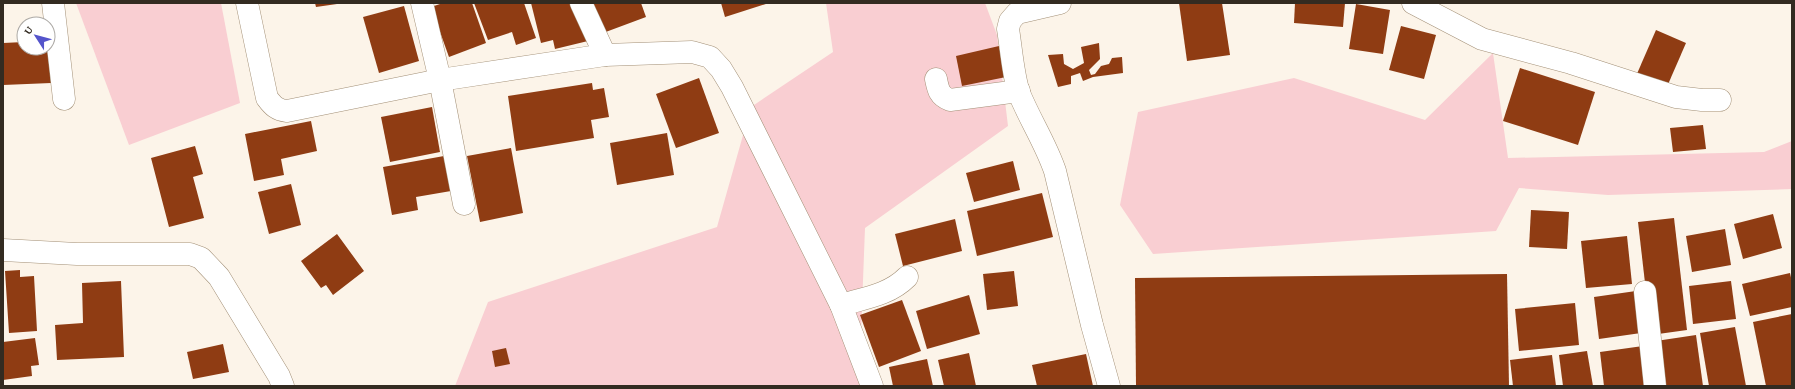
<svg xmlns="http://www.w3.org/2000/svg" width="1795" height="389" font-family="'Crimson Pro',serif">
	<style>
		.green { fill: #f9ced2 }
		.building { fill: #8f3c13 }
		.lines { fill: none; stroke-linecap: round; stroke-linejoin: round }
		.minor-casing { stroke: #a39077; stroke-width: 23 }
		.minor { stroke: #fff; stroke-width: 22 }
	</style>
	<rect width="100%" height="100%" fill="#fcf4e9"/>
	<g class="green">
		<path d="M76 3H221L240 103 129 145Z"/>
		<path d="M826 3H985L997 35 1008 126 865 228 859 386H455L488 302 717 227 751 107 833 52Z"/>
		<path d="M1493 53 1508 158 1764 152 1792 141V189L1608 195 1519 188 1496 231 1153 254 1120 205 1138 112 1294 78 1425 120Z"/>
	</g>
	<g class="building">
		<path d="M315 3H337V4L316 7Z"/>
		<path d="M443 3H472L486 43 449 57 431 7Z"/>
		<path d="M474 3H524L536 38 516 45 512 32 488 40Z"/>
		<path d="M531 3H578L588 41 555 49 553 40 541 43Z"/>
		<path d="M593 3H641L646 17 603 33Z"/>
		<path d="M721 3H769L725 17Z"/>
		<path d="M1179 3H1222L1230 55 1187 61Z"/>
		<path d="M1295 3H1345L1343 27 1294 23Z"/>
		<path d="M1356 4 1390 10 1383 54 1349 49Z"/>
		<path d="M404 6 419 61 379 73 363 17Z"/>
		<path d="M1401 26 1436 35 1424 79 1389 70Z"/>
		<path d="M1656 30 1686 43 1666 89 1636 76Z"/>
		<path d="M24 42V48H45V50H52L50 70 51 83 3 85V43Z"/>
		<path d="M1099 43 1100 59 1089 70 1091 75 1095 74 1101 66 1109 64 1112 58 1122 57 1123 73 1093 77 1083 81 1080 73 1071 76V84L1058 87 1048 55 1063 54 1064 64 1073 69 1084 63 1081 47Z"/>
		<path d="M999 46 1006 77 962 86 956 56Z"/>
		<path d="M1520 68 1595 92 1578 145 1503 121Z"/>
		<path d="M699 78 719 133 676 148 656 94Z"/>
		<path d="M592 83 593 90 604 88 609 117 591 120 594 138 516 151 508 96Z"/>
		<path d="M432 107 440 152 390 162 381 117Z"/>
		<path d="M311 121 317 151 281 159 284 175 254 181 245 134Z"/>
		<path d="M1703 125 1706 149 1673 152 1670 128Z"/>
		<path d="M667 133 674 175 617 185 610 143Z"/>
		<path d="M195 146 203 174 193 177 204 218 169 227 151 158Z"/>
		<path d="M511 148 523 213 480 222 467 156Z"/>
		<path d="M444 156 451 191 416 197 418 210 392 215 383 167Z"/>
		<path d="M1013 161 1020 190 974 202 966 173Z"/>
		<path d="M291 184 301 225 269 234 258 192Z"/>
		<path d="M1042 193 1053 237 977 256 967 211Z"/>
		<path d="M1531 210 1569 212 1567 249 1529 247Z"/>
		<path d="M1773 214 1782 248 1743 259 1734 224Z"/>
		<path d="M1674 218 1687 330 1651 335 1638 222Z"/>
		<path d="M955 219 962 251 903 266 895 234Z"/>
		<path d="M1725 229 1731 265 1692 272 1686 236Z"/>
		<path d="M337 234 364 271 333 295 326 285 321 288 301 261Z"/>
		<path d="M1627 236 1632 284 1586 288 1581 241Z"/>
		<path d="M20 270V277L34 276 37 331 9 333 5 271Z"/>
		<path d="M1014 271 1018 306 987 310 983 274Z"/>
		<path d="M1790 273 1792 282V307L1750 316 1742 284Z"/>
		<path d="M1507 274 1509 386H1136L1135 278Z"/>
		<path d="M121 281 124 357 57 360 55 325 83 323 82 283Z"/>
		<path d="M1731 281 1736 319 1693 324 1689 286Z"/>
		<path d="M1636 291 1641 333 1599 339 1594 297Z"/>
		<path d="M969 295 980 334 927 349 916 311Z"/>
		<path d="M902 300 921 351 879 367 860 315Z"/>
		<path d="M1575 303 1579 345 1519 351 1515 309Z"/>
		<path d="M1792 314V386H1766L1753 322Z"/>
		<path d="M1735 327 1746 386H1709L1700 333Z"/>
		<path d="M1696 335 1703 386H1662L1656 341Z"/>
		<path d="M35 338 39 365 31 366 32 376 3 380V342Z"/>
		<path d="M223 344 229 372 193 379 187 352Z"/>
		<path d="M1643 346 1648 386H1604L1600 352Z"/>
		<path d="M506 348 510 364 495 367 492 351Z"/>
		<path d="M1587 351 1593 386H1563L1559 355Z"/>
		<path d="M969 353 976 386H944L938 360Z"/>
		<path d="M1086 354 1093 386H1037L1032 365Z"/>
		<path d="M1552 355 1556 386H1513L1510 360Z"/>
		<path d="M927 359 933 386H893L889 367Z"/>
	</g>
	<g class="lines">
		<defs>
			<g id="minor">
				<path d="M53 3 64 99"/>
				<path d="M247 3 267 98C273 106 277 110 287 111L440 80 605 55 692 52 710 57 721 69 732 87 841 305 872 386"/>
				<path d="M422 3 440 80 464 204"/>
				<path d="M581 3 605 55"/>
				<path d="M1060 3 1017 13 1010 21 1008 29C1011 47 1013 75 1019 93 1030 120 1046 144 1055 171L1092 325 1109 386"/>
				<path d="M1413 3 1482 39 1571 63 1676 97 1702 100H1720"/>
				<path d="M936 79C938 89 939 96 950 100L1019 91"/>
				<path d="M3 250 77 254H190L201 258 219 277 279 376 283 386"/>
				<path d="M1645 292 1655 386"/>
				<path d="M841 305C865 298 889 295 907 277"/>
			</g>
		</defs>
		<use href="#minor" class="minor-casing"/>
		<use href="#minor" class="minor"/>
	</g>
	<rect width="1795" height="389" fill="none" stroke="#332b21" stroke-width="8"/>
	<g transform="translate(36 36) rotate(306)"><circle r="19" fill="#ffffff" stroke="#adaaa6"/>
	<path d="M0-3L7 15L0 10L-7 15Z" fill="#5454cb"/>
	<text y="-6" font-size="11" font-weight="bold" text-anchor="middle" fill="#332b21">U</text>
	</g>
</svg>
